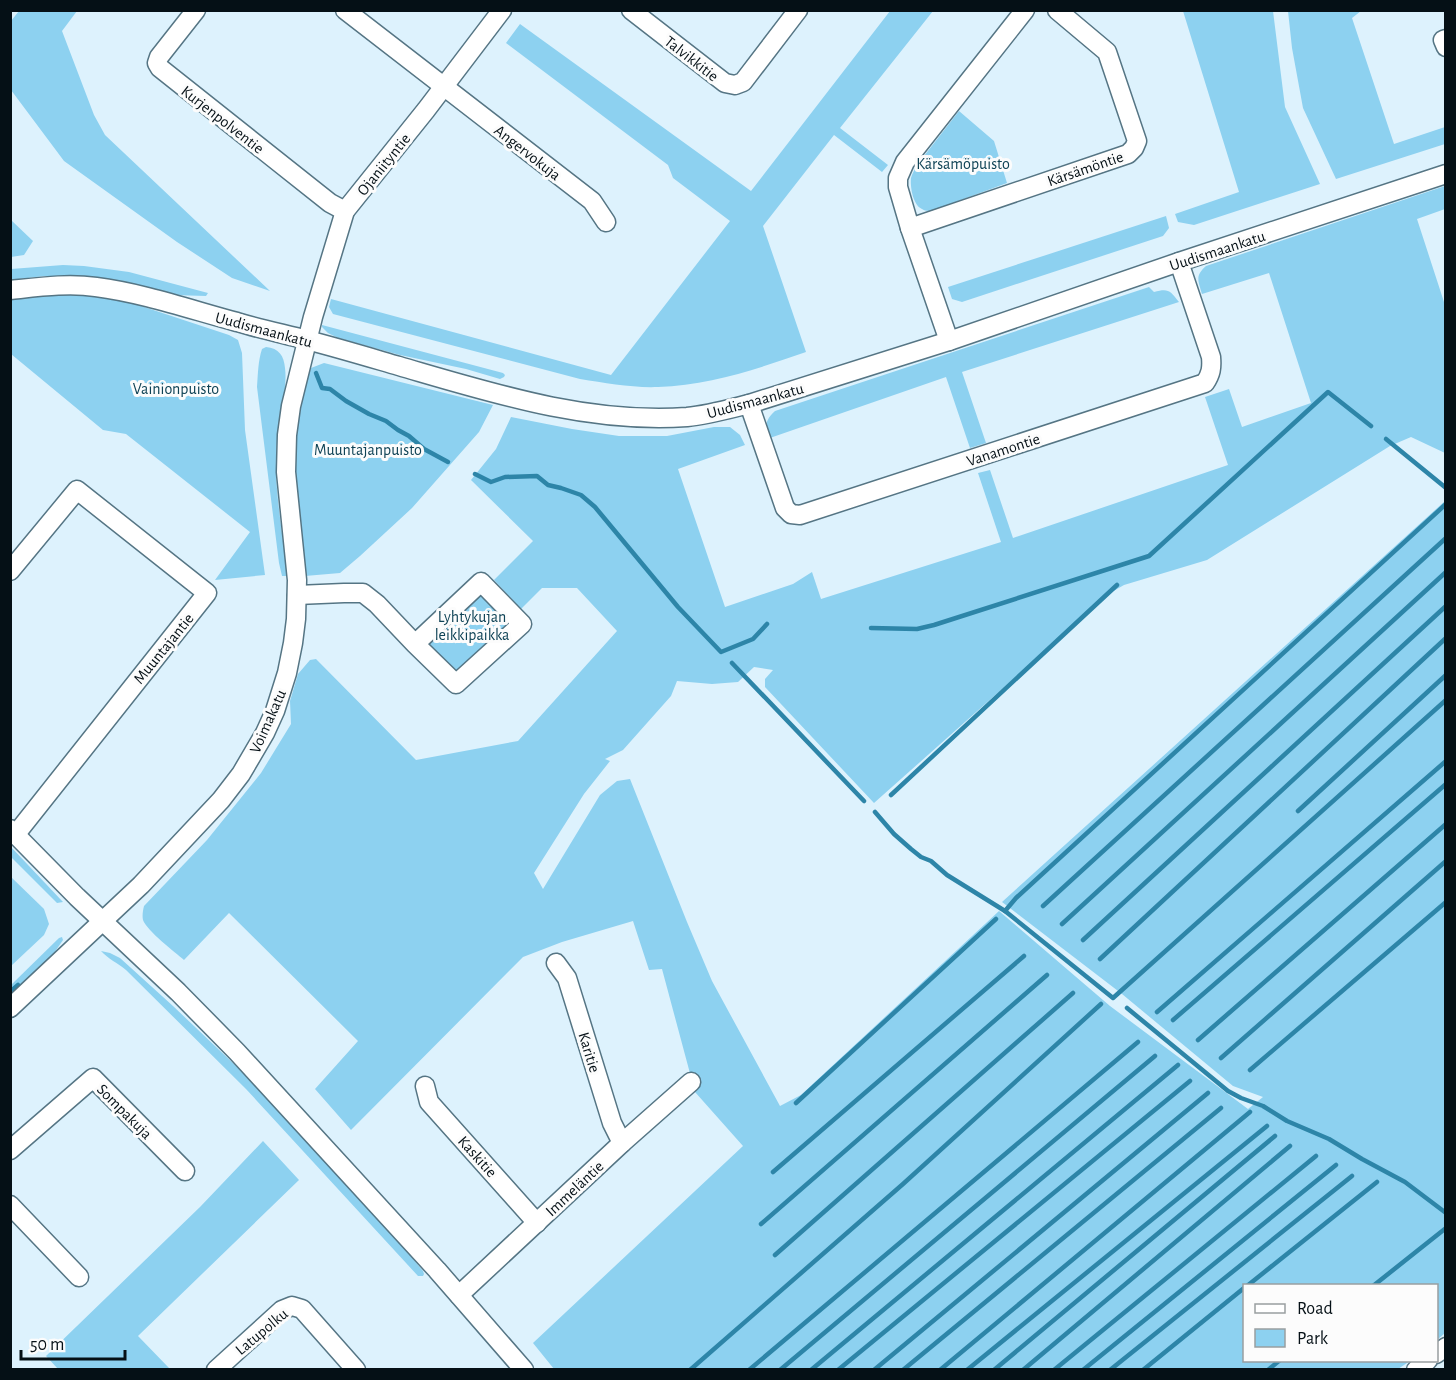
<svg xmlns="http://www.w3.org/2000/svg" width="1456" height="1380" font-family="'Alegreya Sans',sans-serif">
	<style>
		.green { fill: #8dd1f0 }
		.lines { fill: none; stroke-linecap: round; stroke-linejoin: round }
		.stream { stroke: #2d85a8; stroke-width: 4.5 }
		.minor-casing { stroke: #557584; stroke-width: 21 }
		.minor { stroke: #fff; stroke-width: 18 }
		.labels { text-anchor: middle; stroke-width: 6; stroke-linejoin: round; paint-order: stroke }
		.street-label { font-size: 16px; fill: #051016; stroke: #fcfcfc }
		.park-label { font-size: 16px; fill: #0e4255; stroke: #fcfcfc }
	</style>
	<rect width="100%" height="100%" fill="#ddf2fd"/>
	<g class="green">
		<path d="M19 11H77L62 31 94 115 105 135 270 291 232 278 177 242 64 161 11 90V21Z"/>
		<path d="M890 11H933L840 128 888 165 882 172 834 135 763 226 806 352C757 369 710 385 658 387 632 388 606 383 580 379L333 314 329 307 331 299 611 375 730 221 673 178 668 165 506 43 520 24 751 191Z"/>
		<path d="M1183 11H1273L1285 107 1320 184 1194 225 1178 222 1175 214 1239 192Z"/>
		<path d="M1288 11H1361L1352 18 1394 144 1445 127V144L1336 179 1303 108 1292 48Z"/>
		<path d="M959 111 994 141 1007 183 931 211C928 211 925 211 922 209 913 205 910 187 911 178 912 174 915 169 917 165Z"/>
		<path d="M1445 186V209L1417 219 1444 302H1445V453L1411 437 1390 446 1207 560 1124 585 1110 593 874 803 765 687V679L773 670 754 667 738 682 712 684 677 681 671 696 623 750 605 759 610 761 584 794 534 873 543 889 600 795 617 781 630 779 687 922 712 981 780 1106 801 1095 999 911 1110 1006 1248 1109 1263 1097 1233 1086 1122 994 1002 902 1445 501V1333L1437 1340 1436 1286H1244V1360L1410 1361 1398 1369H554L533 1343 743 1146 695 1092 662 969 649 970 633 921 562 942 523 957 351 1130 315 1089 358 1041 229 913 184 960C175 952 147 931 143 920 142 916 143 910 144 906L207 840 261 773 291 724 290 701 298 674 310 660 316 659 416 760 518 741 617 631 577 588H542L521 609 494 580 533 541 471 480 496 449 511 417 572 429 619 436H667L714 427H730L740 435 745 445 678 469 725 607 793 584 812 572 821 599 1001 542 978 473 990 470 1013 538 1228 465 1205 397 1229 389 1242 427 1311 403 1269 273 1202 294C1198 280 1195 276 1206 266Z"/>
		<path d="M1166 216 1169 228 1163 236 962 302 952 299 948 287Z"/>
		<path d="M11 220 33 241 24 255 11 257Z"/>
		<path d="M63 265 84 266 129 272 208 293 206 296 173 295 117 281 77 276H44L11 280V269Z"/>
		<path d="M1149 287 1154 292C1168 288 1170 290 1179 302L962 372 986 443 970 448 946 377 767 439C765 426 765 420 775 411Z"/>
		<path d="M58 294 96 296 126 301 229 335 238 340 242 353 245 430 265 575 215 580 250 532 126 434 103 430 11 354 10 298Z"/>
		<path d="M322 325 503 373 505 375 504 377 500 379 466 369 400 355 338 338 328 333 322 327Z"/>
		<path d="M266 347C279 348 284 356 285 368 287 384 283 400 280 415 278 428 277 442 276 457 275 494 283 535 287 573V576H282L279 563 257 387C258 374 258 361 262 349Z"/>
		<path d="M324 363 493 405 479 432 412 508 360 556 340 573 305 576C298 511 282 429 311 368Z"/>
		<path d="M480 591 512 622 457 677 427 645Z"/>
		<path d="M11 847 63 902 57 903 11 857Z"/>
		<path d="M10 876 44 909 49 924 44 935 11 966Z"/>
		<path d="M62 937 63 940 50 959 11 996V985L59 938Z"/>
		<path d="M101 951 110 953 120 958 173 1006 236 1066 390 1231 423 1271 424 1274 423 1276H418L246 1089 126 970C118 963 108 959 101 951Z"/>
		<path d="M263 1141 299 1180 138 1336 170 1369H58L46 1356 200 1207Z"/>
	</g>
	<g class="lines">
		<g class="stream">
			<path d="M316 373 322 388 330 389 346 401 369 414 386 421 398 430 409 436 424 449 448 462"/>
			<path d="M1386 439 1446 488"/>
			<path d="M475 474 491 482 505 477 537 476 548 485 561 488 581 495 595 507 678 607 721 652 753 639 767 624"/>
			<path d="M871 628 917 629 934 625 1149 556 1328 392 1371 426"/>
			<path d="M732 663 864 801"/>
			<path d="M891 795 1117 585"/>
			<path d="M1298 811 1446 675"/>
			<path d="M875 812 894 834 911 849 921 857 931 861 947 875 1005 911 1113 998 1446 700"/>
			<path d="M1043 906 1446 538"/>
			<path d="M1005 911 1016 898 1446 504"/>
			<path d="M1062 924 1446 572"/>
			<path d="M1083 940 1446 606"/>
			<path d="M1100 959 1446 638"/>
			<path d="M10 992 18 985"/>
			<path d="M1127 1008 1228 1091 1241 1098 1263 1106 1287 1121 1329 1139 1362 1159 1405 1182 1446 1213"/>
			<path d="M1157 1012 1446 761"/>
			<path d="M1173 1020 1446 784"/>
			<path d="M1198 1040 1446 824"/>
			<path d="M1221 1058 1446 861"/>
			<path d="M1250 1070 1446 902"/>
			<path d="M796 1103 996 919"/>
			<path d="M773 1172 1024 956"/>
			<path d="M761 1224 1047 975"/>
			<path d="M775 1255 1073 993"/>
			<path d="M1247 1286 1377 1182"/>
			<path d="M1373 1286 1446 1228"/>
			<path d="M690 1370 903 1184 1101 1004"/>
			<path d="M749 1370 1138 1042"/>
			<path d="M780 1370 1155 1056"/>
			<path d="M811 1370 1178 1065"/>
			<path d="M838 1370 1190 1081"/>
			<path d="M874 1370 1208 1093"/>
			<path d="M903 1370 1221 1108"/>
			<path d="M940 1370 1250 1112"/>
			<path d="M967 1370 1267 1126"/>
			<path d="M994 1370 1275 1136"/>
			<path d="M1023 1370 1290 1146"/>
			<path d="M1054 1370 1316 1156"/>
			<path d="M1083 1370 1336 1165"/>
			<path d="M1110 1370 1352 1176"/>
			<path d="M1143 1370 1244 1288"/>
			<path d="M1268 1370 1280 1360"/>
		</g>
		<defs>
			<g id="minor">
				<path d="M196 10 159 57 157 63 160 68 330 203 345 211"/>
				<path d="M345 10 592 201 606 222"/>
				<path d="M631 10 725 83 735 85 743 82 798 10"/>
				<path d="M1446 39 1443 40 1446 47"/>
				<path d="M910 228 1128 154 1134 148 1137 141 1107 52 1057 10"/>
				<path d="M10 290C39 287 68 283 96 287 143 293 192 310 237 322 260 329 284 334 307 340 338 348 368 357 399 366 492 393 588 424 687 417 708 415 729 409 749 404L949 341 1179 262 1446 174"/>
				<path d="M949 341 910 228 898 187V178L905 162 1025 10"/>
				<path d="M749 404 785 508 791 514 800 515 1205 383C1211 374 1212 368 1211 357L1179 262"/>
				<path d="M10 571 77 490 207 593 16 834"/>
				<path d="M297 595 344 593H363L377 604 415 644 456 684 522 624 481 582 415 644"/>
				<path d="M10 829 77 897 178 992 237 1052 437 1270 524 1370"/>
				<path d="M556 963 567 978 612 1123 622 1143"/>
				<path d="M10 1008 141 885 221 800 241 774 265 733 275 711 287 673 293 643 296 619 297 580 286 472 287 435 291 406 313 317 345 211 426 110 502 10"/>
				<path d="M425 1086 429 1102 537 1223"/>
				<path d="M10 1150 93 1078 185 1171"/>
				<path d="M10 1205 79 1277"/>
				<path d="M459 1295 622 1143 691 1082"/>
				<path d="M1436 1354 1446 1347"/>
				<path d="M216 1370 282 1310 292 1306 302 1309 356 1370"/>
				<path d="M1416 1370 1428 1360"/>
			</g>
		</defs>
		<use href="#minor" class="minor-casing"/>
		<use href="#minor" class="minor"/>
	</g>
	<g class="labels">
		<g class="street-label">
			<text transform="translate(692 58) rotate(38)" y="6">Talvikkitie</text>
			<text transform="translate(223 119) rotate(38)" y="6">Kurjenpolventie</text>
			<text transform="translate(528 152) rotate(38)" y="6">Angervokuja</text>
			<text transform="translate(383 164) rotate(-51)" y="6">Ojaniityntie</text>
			<text transform="translate(1085 168) rotate(-19)" y="6">Kärsämöntie</text>
			<text transform="translate(1217 250) rotate(-18)" y="6">Uudismaankatu</text>
			<text transform="translate(264 329) rotate(15)" y="6">Uudismaankatu</text>
			<text transform="translate(755 400) rotate(-15)" y="6">Uudismaankatu</text>
			<text transform="translate(1003 449) rotate(-18)" y="6">Vanamontie</text>
			<text transform="translate(163 648) rotate(-51)" y="6">Muuntajantie</text>
			<text transform="translate(267 721) rotate(-66)" y="6">Voimakatu</text>
			<text transform="translate(590 1052) rotate(73)" y="6">Karitie</text>
			<text transform="translate(125 1111) rotate(45)" y="6">Sompakuja</text>
			<text transform="translate(478 1156) rotate(48)" y="6">Kaskitie</text>
			<text transform="translate(574 1188) rotate(-43)" y="6">Immeläntie</text>
			<text transform="translate(261 1331) rotate(-40)" y="6">Latupolku</text>
		</g>
		<g class="park-label">
			<text x="963" y="169">Kärsämöpuisto</text>
			<text x="176" y="394">Vainionpuisto</text>
			<text x="368" y="455">Muuntajanpuisto</text>
			<text x="472" y="622">Lyhtykujan<tspan x="472" dy="18">leikkipaikka</tspan></text>
		</g>
	</g>
	<rect width="1456" height="1380" fill="none" stroke="#051016" stroke-width="24"/>
	<rect x="1243" y="1284" width="195" height="78" fill="#fcfcfc" stroke="#999ea0" stroke-width="1.5"/>
	<rect x="1255" y="1304" width="30" height="9" fill="#ffffff" stroke="#999ea0" stroke-width="1.5"/>
	<text x="1297" y="1314" font-size="18" fill="#051016">Road</text>
	<rect x="1255" y="1329" width="30" height="18" fill="#8dd1f0" stroke="#999ea0" stroke-width="1.5"/>
	<text x="1297" y="1344" font-size="18" fill="#051016">Park</text>
	<path d="M21 1350v9h104v-9" fill="none" stroke="#051016" stroke-width="3"/>
	<text x="30" y="1350" font-size="18" fill="#051016" stroke="#fcfcfc" stroke-width="4.5" paint-order="stroke">50 m</text>
</svg>
